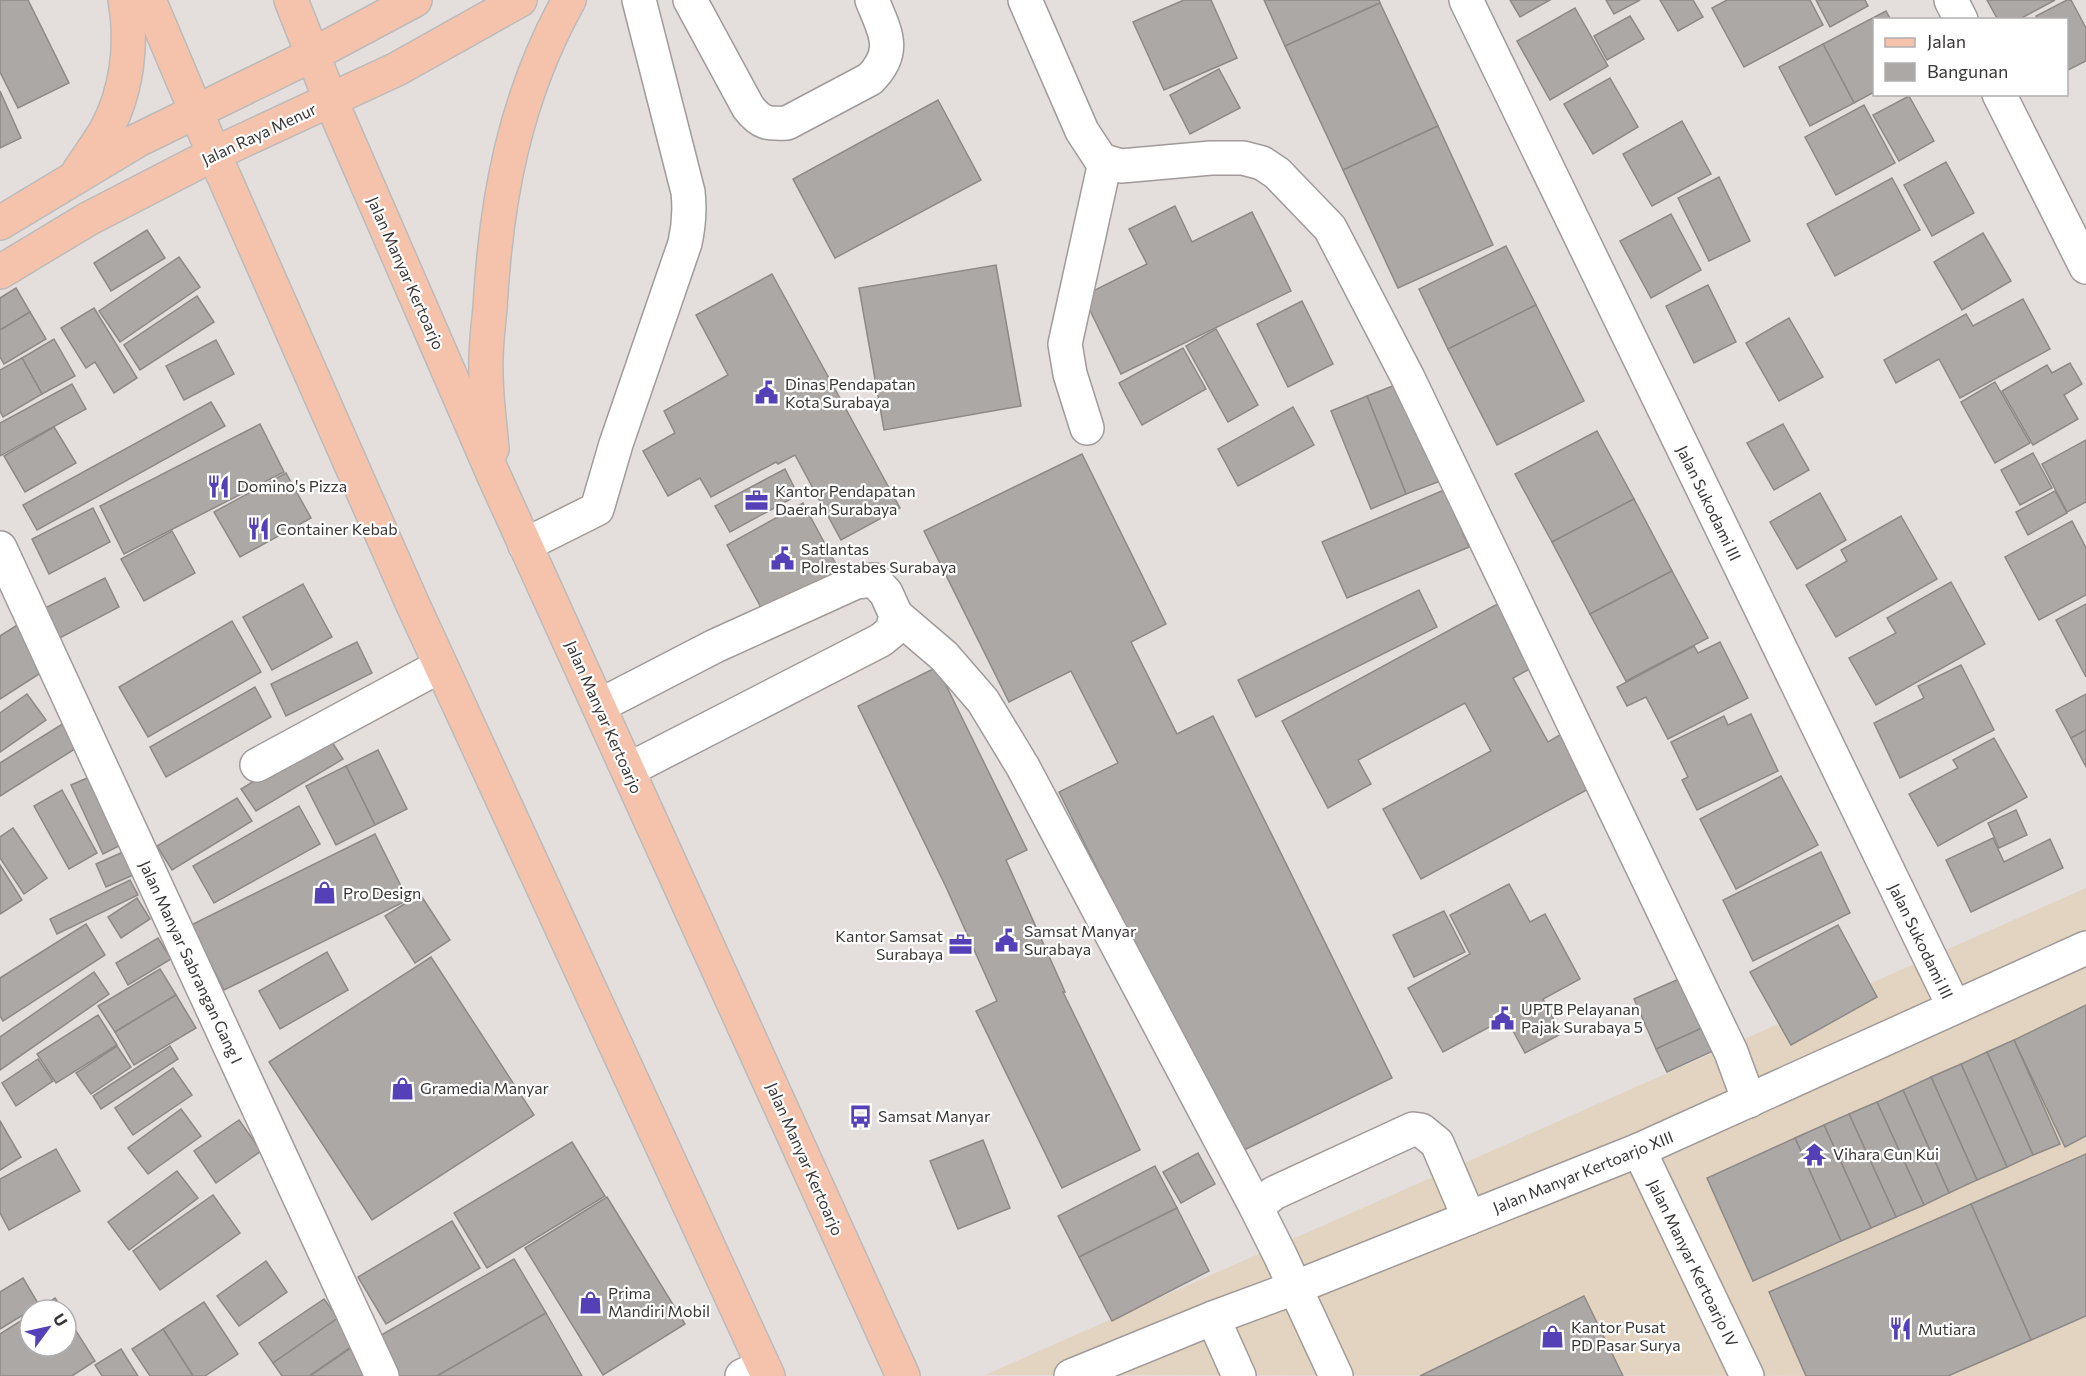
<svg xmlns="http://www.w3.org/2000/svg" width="2086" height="1376" font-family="Commissioner,sans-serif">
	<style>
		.commercial { fill: #e3d3c1 }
		.building { fill: #aca8a5; stroke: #8d8986; stroke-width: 1.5 }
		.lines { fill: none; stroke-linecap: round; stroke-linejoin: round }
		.minor-casing { stroke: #a09b99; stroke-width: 36 }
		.major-casing { stroke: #bcbbbb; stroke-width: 36 }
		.minor { stroke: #fff; stroke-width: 33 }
		.major { stroke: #f5c3ac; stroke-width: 33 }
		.labels { text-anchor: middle; stroke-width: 4.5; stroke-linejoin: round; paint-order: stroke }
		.street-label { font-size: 16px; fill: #393736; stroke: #fff }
		.poi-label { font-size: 16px; fill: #393736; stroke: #fff; text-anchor: start }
	</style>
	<rect width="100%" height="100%" fill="#e4dfdc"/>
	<path class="commercial" d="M2086 888V1376L985 1375Z"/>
	<g class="building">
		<path d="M0 0H28L69 83 18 108 0 72Z"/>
		<path d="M1184 0H1211L1237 58 1164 90 1133 22Z"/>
		<path d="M1264 0H1379L1380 3 1285 46Z"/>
		<path d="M1510 0H1550L1520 17Z"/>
		<path d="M1606 0H1640L1614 14Z"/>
		<path d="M1660 0H1693L1703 17 1678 31Z"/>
		<path d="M1727 0H1810L1823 25 1744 67 1712 8Z"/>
		<path d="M1816 0H1865L1868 6 1830 27Z"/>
		<path d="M1987 0H2055L2018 20H1998Z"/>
		<path d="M2067 0H2071L2086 28V61L2066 71V20H2038L2036 16Z"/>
		<path d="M1380 3 1438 126 1343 170 1285 46Z"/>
		<path d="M1575 8 1608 66 1550 100 1517 41Z"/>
		<path d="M1886 11 1891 20H1874V92L1854 103 1823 44Z"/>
		<path d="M1630 16 1644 39 1607 60 1594 36Z"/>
		<path d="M1823 44 1854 103 1810 126 1779 67Z"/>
		<path d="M1219 69 1240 108 1190 134 1170 95Z"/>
		<path d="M1610 78 1638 127 1593 154 1564 104Z"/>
		<path d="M0 91 21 138 0 148Z"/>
		<path d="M1909 96 1934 141 1899 161 1873 115Z"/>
		<path d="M938 100 981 180 835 258 793 179Z"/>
		<path d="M1864 105 1895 163 1836 195 1805 137Z"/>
		<path d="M1682 121 1711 174 1652 206 1623 154Z"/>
		<path d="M1438 126 1493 245 1398 288 1343 170Z"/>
		<path d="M1946 162 1974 213 1932 236 1904 185Z"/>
		<path d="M1719 177 1750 241 1709 261 1678 198Z"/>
		<path d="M1892 178 1920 230 1835 276 1807 224Z"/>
		<path d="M1175 206 1192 242 1252 212 1291 291 1121 374 1083 296 1147 264 1129 229Z"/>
		<path d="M1671 214 1701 270 1651 298 1620 241Z"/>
		<path d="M147 230 165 258 111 291 94 263Z"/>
		<path d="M1983 233 2011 281 1962 310 1934 262Z"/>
		<path d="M1506 246 1536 305 1448 349 1419 289Z"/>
		<path d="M179 257 200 287 120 342 99 311Z"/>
		<path d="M996 265 1021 406 884 430 859 288Z"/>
		<path d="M772 274 900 508 841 540 795 455 778 464 776 462 711 497 700 478 668 496 643 451 675 433 664 411 728 375 696 315Z"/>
		<path d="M1708 285 1736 342 1694 363 1666 306Z"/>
		<path d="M16 288 30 312 0 330V298Z"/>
		<path d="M197 296 214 322 140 370 124 345Z"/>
		<path d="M2023 299 2050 349 1960 398 1939 359 1896 383 1884 360 1966 314 1973 326Z"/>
		<path d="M1302 301 1333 364 1288 387 1257 324Z"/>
		<path d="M1536 305 1584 401 1497 445 1448 349Z"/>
		<path d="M94 308 137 378 114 393 95 362 86 368 61 328Z"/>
		<path d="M30 312 46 339 4 364 0 357V330Z"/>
		<path d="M1789 318 1823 377 1779 401 1746 343Z"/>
		<path d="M1216 329 1258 405 1228 422 1186 346Z"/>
		<path d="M54 339 75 376 42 394 22 358Z"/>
		<path d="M216 340 234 374 184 400 166 366Z"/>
		<path d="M1183 348 1206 389 1142 425 1119 383Z"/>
		<path d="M22 358 42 394 3 417 0 411V370Z"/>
		<path d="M2070 363 2082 384 2064 395 2078 419 2033 445 2002 391 2047 365 2052 373Z"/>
		<path d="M1403 382 1443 480 1406 494 1367 396Z"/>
		<path d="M1995 382 2030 443 1995 463 1961 402Z"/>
		<path d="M72 384 86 409 0 456V423Z"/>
		<path d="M1367 396 1406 494 1371 509 1331 411Z"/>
		<path d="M211 402 225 426 37 530 23 505Z"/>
		<path d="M1293 407 1314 445 1238 486 1218 449Z"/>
		<path d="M260 424 284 472 124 554 100 506Z"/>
		<path d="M1783 424 1809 470 1774 490 1747 443Z"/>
		<path d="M54 427 76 463 25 492 4 456Z"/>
		<path d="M1597 431 1634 499 1552 542 1515 474Z"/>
		<path d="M2086 440V502L2067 512 2042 464Z"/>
		<path d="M2033 453 2052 488 2020 505 2001 470Z"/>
		<path d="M1082 454 1166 624 1131 642 1177 734 1213 716 1392 1078 1238 1153 1059 792 1118 763 1071 671 1009 702 924 531Z"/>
		<path d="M785 469 798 495 730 532 715 506Z"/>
		<path d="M286 473 311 518 240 557 214 512Z"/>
		<path d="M1444 490 1469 547 1347 598 1322 542Z"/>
		<path d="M2055 491 2067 513 2028 535 2016 512Z"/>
		<path d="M1820 493 1846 540 1797 569 1770 522Z"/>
		<path d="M1634 499 1672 571 1590 614 1552 542Z"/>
		<path d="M803 503 839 570 763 611 727 545Z"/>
		<path d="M93 508 110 542 49 574 32 539Z"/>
		<path d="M1901 516 1937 579 1836 637 1806 585 1847 561 1841 550Z"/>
		<path d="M2072 521 2086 548V595L2039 620 2005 557Z"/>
		<path d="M172 531 195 573 144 601 121 559Z"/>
		<path d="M1672 571 1708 638 1626 681 1590 614Z"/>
		<path d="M105 578 119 607 54 641 39 611Z"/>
		<path d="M1951 582 1985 644 1876 705 1849 658 1896 633 1887 618Z"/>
		<path d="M303 584 332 637 272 670 243 617Z"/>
		<path d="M1419 590 1437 627 1256 717 1238 680Z"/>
		<path d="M1503 601 1537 665 1513 678 1548 742 1565 732 1594 786 1421 879 1383 809 1491 751 1465 703 1358 760 1371 784 1328 808 1282 721Z"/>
		<path d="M2086 604V677L2056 620Z"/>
		<path d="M232 621 261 672 148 737 119 687Z"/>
		<path d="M22 622 50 667 0 699V636Z"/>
		<path d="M357 642 372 673 286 716 271 684Z"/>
		<path d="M1720 642 1748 698 1668 739 1646 697 1627 706 1617 687 1694 646 1698 653Z"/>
		<path d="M1961 665 1994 730 1900 778 1874 723 1924 698 1918 686Z"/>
		<path d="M937 667 1027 850 1006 860 1065 992H1063L1140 1150 1062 1188 976 1011 997 1001 946 887 858 706Z"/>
		<path d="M255 687 271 717 166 777 150 747Z"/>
		<path d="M27 694 46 720 0 752V713Z"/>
		<path d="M2086 694V730L2071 738 2056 710Z"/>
		<path d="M1751 714 1778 771 1697 810 1682 780 1688 777 1671 742 1724 716 1728 725Z"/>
		<path d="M64 723 78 747 0 796V763Z"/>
		<path d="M2086 730V767L2071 738Z"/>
		<path d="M328 736 343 759 256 811 241 789Z"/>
		<path d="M1994 738 2027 797 1938 846 1909 794 1958 768 1953 760Z"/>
		<path d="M378 750 407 809 375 825 346 766Z"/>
		<path d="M346 766 375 825 336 845 306 786Z"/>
		<path d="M99 773 131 840 103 854 71 785Z"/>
		<path d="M1781 776 1818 845 1736 889 1700 819Z"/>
		<path d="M62 790 97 853 69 869 34 806Z"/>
		<path d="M237 798 252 821 172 870 157 846Z"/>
		<path d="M299 806 320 844 214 903 193 866Z"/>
		<path d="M2016 810 2027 835 1999 848 1988 823Z"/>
		<path d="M13 828 47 878 24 894 0 858V837Z"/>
		<path d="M375 834 408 900 224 990 191 925Z"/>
		<path d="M1993 838 2004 862 2050 839 2063 868 1971 912 1946 860Z"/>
		<path d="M123 852 133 875 106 887 96 864Z"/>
		<path d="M1821 852 1850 913 1753 961 1723 900Z"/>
		<path d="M0 865 22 900 0 914Z"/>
		<path d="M130 880 138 895 57 934 50 919Z"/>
		<path d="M1509 884 1530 922 1545 914 1580 979 1543 999 1561 1034 1525 1053 1506 1018 1443 1052 1408 988 1470 954 1450 915Z"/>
		<path d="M420 894 450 940 415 963 385 916Z"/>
		<path d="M137 898 150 919 121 938 108 917Z"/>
		<path d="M1444 911 1465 952 1414 977 1393 935Z"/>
		<path d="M86 924 105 955 3 1021 0 1016V978Z"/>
		<path d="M1838 925 1877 997 1791 1045 1750 972Z"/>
		<path d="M158 938 171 959 128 985 116 963Z"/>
		<path d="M327 952 348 990 280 1029 259 991Z"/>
		<path d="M431 957 534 1115 372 1220 269 1062Z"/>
		<path d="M160 969 176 995 115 1032 98 1006Z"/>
		<path d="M94 972 109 994 0 1070V1037Z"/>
		<path d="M1679 979 1702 1028 1656 1049 1634 999Z"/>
		<path d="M176 995 196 1028 134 1065 115 1032Z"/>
		<path d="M2086 1005V1136L2065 1147 2014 1040Z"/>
		<path d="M98 1015 117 1045 56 1083 37 1054Z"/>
		<path d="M1702 1028 1713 1051 1667 1072 1656 1049Z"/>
		<path d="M2014 1040 2060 1144 2033 1155 1987 1052Z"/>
		<path d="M117 1046 131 1067 91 1094 76 1073Z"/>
		<path d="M170 1046 178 1059 101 1109 93 1096Z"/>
		<path d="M1987 1052 2033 1155 2007 1167 1961 1064Z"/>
		<path d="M38 1059 53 1081 16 1106 2 1083Z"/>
		<path d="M1961 1064 2007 1167 1977 1180 1931 1077Z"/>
		<path d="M173 1068 192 1095 133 1135 115 1108Z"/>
		<path d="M1931 1077 1977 1180 1949 1193 1903 1090Z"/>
		<path d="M1903 1090 1949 1193 1924 1205 1877 1102Z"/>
		<path d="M1877 1102 1924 1205 1896 1217 1849 1114Z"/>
		<path d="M181 1109 201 1136 148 1174 128 1148Z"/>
		<path d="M1849 1114 1896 1217 1871 1228 1824 1125Z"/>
		<path d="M239 1120 261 1151 216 1183 194 1151Z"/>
		<path d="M0 1121 21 1157 0 1170Z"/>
		<path d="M1824 1125 1871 1228 1841 1241 1795 1138Z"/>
		<path d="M1795 1138 1841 1241 1753 1281 1707 1178Z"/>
		<path d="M983 1140 1010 1208 958 1229 930 1161Z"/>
		<path d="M572 1142 605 1196 487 1268 454 1213Z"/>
		<path d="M56 1149 80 1191 9 1230 0 1213V1179Z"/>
		<path d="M1198 1153 1215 1184 1181 1203 1163 1172Z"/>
		<path d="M2086 1154V1316L2031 1340 1971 1204Z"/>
		<path d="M1155 1166 1177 1208 1079 1257 1058 1216Z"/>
		<path d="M177 1171 198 1198 129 1250 108 1222Z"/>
		<path d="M213 1195 240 1233 160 1290 133 1251Z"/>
		<path d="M607 1197 685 1324 603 1375 525 1248Z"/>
		<path d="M1971 1204 2031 1340 1948 1376H1806L1769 1292Z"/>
		<path d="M1177 1208 1209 1271 1112 1321 1079 1257Z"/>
		<path d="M452 1221 480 1268 386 1324 358 1277Z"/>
		<path d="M514 1259 546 1313 437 1376H398L376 1338Z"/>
		<path d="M266 1261 287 1292 239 1326 217 1296Z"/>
		<path d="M23 1278 39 1305 0 1329V1292Z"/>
		<path d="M1584 1296 1623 1376H1420Z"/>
		<path d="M55 1298 63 1310H37Z"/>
		<path d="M324 1299 338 1318 273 1363 259 1343Z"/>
		<path d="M204 1302 238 1354 205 1376H193L163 1329Z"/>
		<path d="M546 1313 582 1376H437Z"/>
		<path d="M30 1315V1346H66V1315L95 1361 72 1376H0V1334Z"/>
		<path d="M338 1318 355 1344 309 1376H282L273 1363Z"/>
		<path d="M163 1329 193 1376H150L132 1349Z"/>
		<path d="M351 1348 371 1376H310Z"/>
		<path d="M121 1349 138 1376H102L95 1365Z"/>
	</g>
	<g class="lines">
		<defs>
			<g id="minor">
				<path d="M690 0 748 107C761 124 768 124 787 123L870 79C898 51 885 32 872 0"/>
				<path d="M1025 0 1082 131 1101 160 1121 166 1211 158H1243L1262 163 1277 173 1330 228 1407 376 1731 1052 1749 1101"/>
				<path d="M1466 0 1954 1007"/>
				<path d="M1951 0 1961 20"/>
				<path d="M1999 94 2086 267"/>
				<path d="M1087 428 1070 374 1065 344 1105 162"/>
				<path d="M525 545 597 509 616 444 685 243C689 225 690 210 688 192L639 0"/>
				<path d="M0 548 382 1376"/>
				<path d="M896 615 944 656 983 701 1023 767 1256 1207"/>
				<path d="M599 706 715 646 856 582 874 580 886 593 896 615 892 631 881 640 628 770"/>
				<path d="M257 765 440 666"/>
				<path d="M1639 1150 1747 1376"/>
				<path d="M1213 1318 1239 1376"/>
				<path d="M742 1376 763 1366"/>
				<path d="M1071 1376 1213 1318 1294 1288 1639 1150 2086 948"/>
				<path d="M1336 1376 1280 1255 1256 1207 1274 1193 1413 1129 1421 1130 1437 1143 1469 1218"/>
			</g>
			<g id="major">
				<path d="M149 0 214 154 413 605 768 1376"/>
				<path d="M291 0 331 101 494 476 903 1376"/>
				<path d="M79 171C88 158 97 145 105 132 127 93 133 43 125 0"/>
				<path d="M0 223 138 140 312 55 415 0"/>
				<path d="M0 272 88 219 214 154 397 69 520 0"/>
				<path d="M492 449C490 424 486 397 486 372 485 350 488 329 490 308 496 198 515 97 569 0"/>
			</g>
		</defs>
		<use href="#minor" class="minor-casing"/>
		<use href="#major" class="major-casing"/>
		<use href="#minor" class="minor"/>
		<use href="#major" class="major"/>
	</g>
	<defs>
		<symbol id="civic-bare" viewBox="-9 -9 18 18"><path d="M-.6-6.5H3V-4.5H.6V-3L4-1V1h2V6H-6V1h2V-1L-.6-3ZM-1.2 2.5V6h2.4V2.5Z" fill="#5540b7" stroke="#fff" stroke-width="2.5" paint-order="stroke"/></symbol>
		<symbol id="restaurant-bare" viewBox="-9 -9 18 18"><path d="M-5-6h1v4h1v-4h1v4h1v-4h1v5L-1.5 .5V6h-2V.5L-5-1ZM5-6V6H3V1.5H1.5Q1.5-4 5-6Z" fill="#5540b7" stroke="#fff" stroke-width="2.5" paint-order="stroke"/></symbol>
		<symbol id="office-bare" viewBox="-9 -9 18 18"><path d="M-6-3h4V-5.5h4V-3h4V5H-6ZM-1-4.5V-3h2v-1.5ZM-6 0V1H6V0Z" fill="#5540b7" stroke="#fff" stroke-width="2.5" paint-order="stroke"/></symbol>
		<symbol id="shop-bare" viewBox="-9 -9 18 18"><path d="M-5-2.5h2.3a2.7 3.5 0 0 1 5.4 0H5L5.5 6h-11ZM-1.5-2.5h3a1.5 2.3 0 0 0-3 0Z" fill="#5540b7" stroke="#fff" stroke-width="2.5" paint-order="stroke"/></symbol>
		<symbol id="bus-bare" viewBox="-9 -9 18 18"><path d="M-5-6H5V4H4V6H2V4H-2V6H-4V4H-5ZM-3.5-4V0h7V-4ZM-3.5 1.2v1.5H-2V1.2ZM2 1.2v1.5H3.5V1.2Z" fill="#5540b7" stroke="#fff" stroke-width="2.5" paint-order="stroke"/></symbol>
		<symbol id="temple-bare" viewBox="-9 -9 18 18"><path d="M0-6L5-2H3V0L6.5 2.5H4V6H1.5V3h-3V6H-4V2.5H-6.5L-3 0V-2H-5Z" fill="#5540b7" stroke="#fff" stroke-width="2.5" paint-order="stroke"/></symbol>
	</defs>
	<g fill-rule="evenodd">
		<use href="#civic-bare" x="750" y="376" width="33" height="33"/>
		<use href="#restaurant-bare" x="202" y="470" width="33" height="33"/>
		<use href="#office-bare" x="740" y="484" width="33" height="33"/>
		<use href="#restaurant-bare" x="242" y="512" width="33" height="33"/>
		<use href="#civic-bare" x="766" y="542" width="33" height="33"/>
		<use href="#shop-bare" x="308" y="876" width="33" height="33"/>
		<use href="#civic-bare" x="990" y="924" width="33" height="33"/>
		<use href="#office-bare" x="944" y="928" width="33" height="33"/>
		<use href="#civic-bare" x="1486" y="1002" width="33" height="33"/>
		<use href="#shop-bare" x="386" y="1072" width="33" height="33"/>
		<use href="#bus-bare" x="844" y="1100" width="33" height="33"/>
		<use href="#temple-bare" x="1798" y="1138" width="33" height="33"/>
		<use href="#shop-bare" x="574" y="1286" width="33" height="33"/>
		<use href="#restaurant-bare" x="1884" y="1312" width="33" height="33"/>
		<use href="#shop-bare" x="1536" y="1320" width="33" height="33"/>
	</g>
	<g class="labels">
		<g class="street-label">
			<text transform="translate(259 134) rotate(-25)" y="6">Jalan Raya Menur</text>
			<text transform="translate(406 273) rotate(66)" y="6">Jalan Manyar Kertoarjo</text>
			<text transform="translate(1709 503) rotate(64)" y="6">Jalan Sukodami III</text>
			<text transform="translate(604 717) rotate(66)" y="6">Jalan Manyar Kertoarjo</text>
			<text transform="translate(1921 941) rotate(64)" y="6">Jalan Sukodami III</text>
			<text transform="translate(191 962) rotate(65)" y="6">Jalan Manyar Sabrangan Gang I</text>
			<text transform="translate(805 1159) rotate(66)" y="6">Jalan Manyar Kertoarjo</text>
			<text transform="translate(1583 1172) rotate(-22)" y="6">Jalan Manyar Kertoarjo XIII</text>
			<text transform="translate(1693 1263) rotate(64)" y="6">Jalan Manyar Kertoarjo IV</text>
		</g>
		<g class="poi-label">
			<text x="785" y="390">Dinas Pendapatan<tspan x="785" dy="18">Kota Surabaya</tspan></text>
			<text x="237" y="492">Domino's Pizza</text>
			<text x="775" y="497">Kantor Pendapatan<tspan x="775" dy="18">Daerah Surabaya</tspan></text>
			<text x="276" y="535">Container Kebab</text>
			<text x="801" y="555">Satlantas<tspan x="801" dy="18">Polrestabes Surabaya</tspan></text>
			<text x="343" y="899">Pro Design</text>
			<text x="1024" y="937">Samsat Manyar<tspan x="1024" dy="18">Surabaya</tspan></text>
			<text x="943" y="942" text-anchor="end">Kantor Samsat<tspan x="943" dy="18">Surabaya</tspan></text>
			<text x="1521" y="1015">UPTB Pelayanan<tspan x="1521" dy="18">Pajak Surabaya 5</tspan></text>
			<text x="420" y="1094">Gramedia Manyar</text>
			<text x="878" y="1122">Samsat Manyar</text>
			<text x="1833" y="1160">Vihara Cun Kui</text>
			<text x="608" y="1299">Prima<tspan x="608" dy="18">Mandiri Mobil</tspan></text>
			<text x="1571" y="1333">Kantor Pusat<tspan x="1571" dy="18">PD Pasar Surya</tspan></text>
			<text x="1918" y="1335">Mutiara</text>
		</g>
	</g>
	<rect x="1873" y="18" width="195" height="78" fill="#ffffff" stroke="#b0afaf" stroke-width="1.5"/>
	<rect x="1885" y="38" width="30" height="9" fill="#f5c3ac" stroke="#b0afaf" stroke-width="1.5"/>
	<text x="1927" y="48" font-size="18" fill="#393736">Jalan</text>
	<rect x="1885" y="63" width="30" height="18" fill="#aca8a5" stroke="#b0afaf" stroke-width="1.5"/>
	<text x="1927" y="78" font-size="18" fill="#393736">Bangunan</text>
	<g transform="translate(48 1328) rotate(57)"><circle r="28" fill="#ffffff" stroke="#b0afaf" stroke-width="1.5"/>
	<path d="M0-4.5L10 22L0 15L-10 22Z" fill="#5540b7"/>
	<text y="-9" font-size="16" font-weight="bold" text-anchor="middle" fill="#393736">U</text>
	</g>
</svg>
